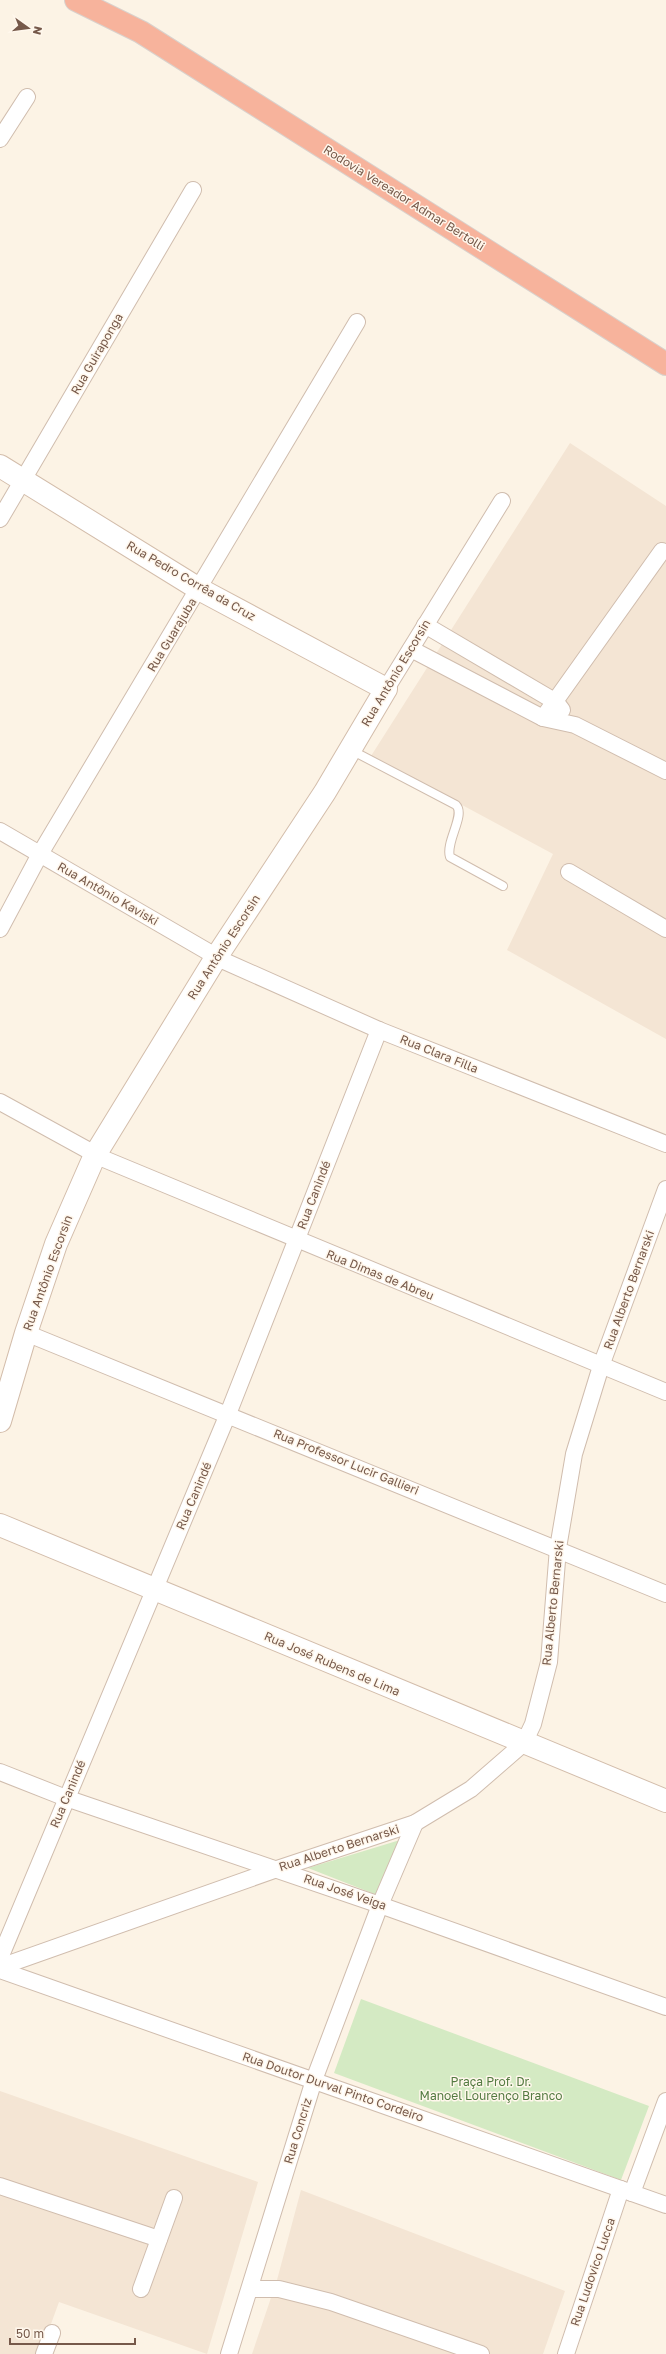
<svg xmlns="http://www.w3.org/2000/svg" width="666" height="2354" font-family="'Golos Text',sans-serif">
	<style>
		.residential { fill: #f4e5d4 }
		.green { fill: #d4eac3 }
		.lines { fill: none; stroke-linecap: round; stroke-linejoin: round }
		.lane-casing { stroke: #d0bdae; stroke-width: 10 }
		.street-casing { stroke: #d0bdae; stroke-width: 18 }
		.secondary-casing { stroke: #d3bdab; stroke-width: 24 }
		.highway-casing { stroke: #d9d1cc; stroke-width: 24 }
		.lane { stroke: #fff; stroke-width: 8 }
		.street { stroke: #fff; stroke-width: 16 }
		.secondary { stroke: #fff; stroke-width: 22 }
		.highway { stroke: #f7b39c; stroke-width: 22 }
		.labels { text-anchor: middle; stroke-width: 3; stroke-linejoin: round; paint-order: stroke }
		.street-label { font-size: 12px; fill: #76594a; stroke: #fff7ec }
		.park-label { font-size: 12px; fill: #547b42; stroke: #fff7ec }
	</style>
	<rect width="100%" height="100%" fill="#fcf3e5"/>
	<g class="residential">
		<path d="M570 443 666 506V1039L507 950 553 854 371 756Z"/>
		<path d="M0 2091 258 2182 207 2354 59 2302 40 2354H0Z"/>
		<path d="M301 2190 565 2291 543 2354H252L277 2280Z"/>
	</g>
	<g class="green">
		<path d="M400 1840 377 1895 308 1868Z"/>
		<path d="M361 1999 649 2106 621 2180 334 2073Z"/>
	</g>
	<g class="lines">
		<defs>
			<path id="lane" d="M351 750 456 805C466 815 445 842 450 857L503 886"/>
			<g id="street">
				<path d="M0 139 27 97"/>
				<path d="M0 519 193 190"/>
				<path d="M425 625 556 702 562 710"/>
				<path d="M411 649 543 718 575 725 666 771"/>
				<path d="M386 689 502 501"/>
				<path d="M543 718 662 551"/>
				<path d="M0 831 224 961 379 1030 666 1144"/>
				<path d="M569 872 666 929"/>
				<path d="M0 929 40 854 357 322"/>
				<path d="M0 1102 104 1159 666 1392"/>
				<path d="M26 1333 666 1594"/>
				<path d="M0 1772 66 1798 380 1905 666 2007"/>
				<path d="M0 1958 228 1414 379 1030"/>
				<path d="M0 1967 277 1869 415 1823 471 1789 524 1743 533 1724 549 1662 558 1548 574 1454 601 1366 666 1189"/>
				<path d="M0 1970 666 2205"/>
				<path d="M0 2186 159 2239"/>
				<path d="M632 2193 666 2101"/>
				<path d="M141 2289 174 2198"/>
				<path d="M250 2289H279L331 2302 481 2354"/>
				<path d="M44 2354 52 2333"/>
				<path d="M229 2354 314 2080 380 1905 415 1823"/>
				<path d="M566 2354 621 2189"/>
			</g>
			<g id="secondary">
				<path d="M0 466 199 589 386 689 325 792 217 956 95 1155 56 1244 26 1333 0 1421"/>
				<path d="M0 1525 666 1801"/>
			</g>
			<path id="highway" d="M76 0 141 32 666 364"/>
		</defs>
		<use href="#lane" class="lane-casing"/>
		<use href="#street" class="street-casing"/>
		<use href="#secondary" class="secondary-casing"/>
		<use href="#highway" class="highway-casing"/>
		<use href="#lane" class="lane"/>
		<use href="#street" class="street"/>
		<use href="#secondary" class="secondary"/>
		<use href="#highway" class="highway"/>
	</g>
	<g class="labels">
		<g class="street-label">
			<text transform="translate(404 198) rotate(32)" y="4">Rodovia Vereador Admar Bertolli</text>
			<text transform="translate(97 354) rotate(-60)" y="4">Rua Guiraponga</text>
			<text transform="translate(191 581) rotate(30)" y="4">Rua Pedro Corrêa da Cruz</text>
			<text transform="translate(172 635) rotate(-59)" y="4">Rua Guarajuba</text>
			<text transform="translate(396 673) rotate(-59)" y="4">Rua Antônio Escorsin</text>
			<text transform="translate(108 894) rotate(30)" y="4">Rua Antônio Kaviski</text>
			<text transform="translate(224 947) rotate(-57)" y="4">Rua Antônio Escorsin</text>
			<text transform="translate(439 1054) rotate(22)" y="4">Rua Clara Filla</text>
			<text transform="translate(314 1195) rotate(-69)" y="4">Rua Canindé</text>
			<text transform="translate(48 1273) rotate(-70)" y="4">Rua Antônio Escorsin</text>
			<text transform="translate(380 1275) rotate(22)" y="4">Rua Dimas de Abreu</text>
			<text transform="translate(629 1290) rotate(-70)" y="4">Rua Alberto Bernarski</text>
			<text transform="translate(346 1462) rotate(22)" y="4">Rua Professor Lucir Gallieri</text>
			<text transform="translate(194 1496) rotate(-67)" y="4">Rua Canindé</text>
			<text transform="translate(553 1603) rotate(-84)" y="4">Rua Alberto Bernarski</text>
			<text transform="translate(332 1664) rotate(23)" y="4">Rua José Rubens de Lima</text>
			<text transform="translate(68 1794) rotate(-67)" y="4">Rua Canindé</text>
			<text transform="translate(339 1848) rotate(-18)" y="4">Rua Alberto Bernarski</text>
			<text transform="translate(345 1892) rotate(19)" y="4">Rua José Veiga</text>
			<text transform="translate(333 2087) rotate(19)" y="4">Rua Doutor Durval Pinto Cordeiro</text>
			<text transform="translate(298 2131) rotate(-73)" y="4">Rua Concriz</text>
			<text transform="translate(593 2272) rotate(-71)" y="4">Rua Ludovico Lucca</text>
		</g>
		<g class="park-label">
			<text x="491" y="2086">Praça Prof. Dr.<tspan x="491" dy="14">Manoel Lourenço Branco</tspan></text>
		</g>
	</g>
	<g transform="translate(28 28) rotate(104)" stroke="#fff7ec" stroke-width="3" paint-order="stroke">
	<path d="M0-3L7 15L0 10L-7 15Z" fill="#76594a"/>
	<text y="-6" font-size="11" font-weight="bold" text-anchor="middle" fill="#76594a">N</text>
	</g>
	<path d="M10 2338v6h125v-6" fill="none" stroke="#76594a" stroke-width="2"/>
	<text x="16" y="2338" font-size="12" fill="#76594a" stroke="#fff7ec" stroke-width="3" paint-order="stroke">50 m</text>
</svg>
